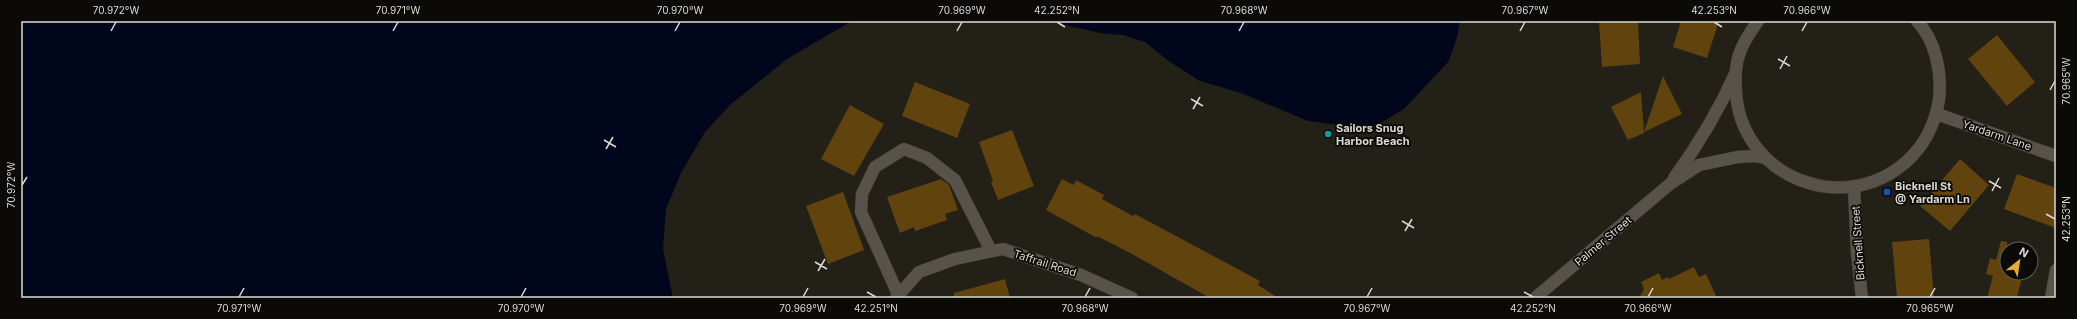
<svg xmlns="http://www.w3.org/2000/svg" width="2077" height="319" font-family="Inter,sans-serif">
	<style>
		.water { fill: #00071d }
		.building { fill: #61430d }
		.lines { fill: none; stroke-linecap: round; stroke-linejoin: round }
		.minor-casing { stroke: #3e3b36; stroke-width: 13 }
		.tertiary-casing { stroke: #3e3b36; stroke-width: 13 }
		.minor { stroke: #57534a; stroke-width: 12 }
		.tertiary { stroke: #57534a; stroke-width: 12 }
		.ticks { fill: none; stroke: #dcdad5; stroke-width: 1.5 }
		.culture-dot { fill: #0f9aa8; stroke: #0b0a07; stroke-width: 1.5 }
		.transit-dot { fill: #1a4fb4; stroke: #0b0a07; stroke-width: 1.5 }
		.labels { text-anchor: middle; stroke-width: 3.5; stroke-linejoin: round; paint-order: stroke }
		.poi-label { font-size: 11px; font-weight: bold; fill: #dcdad5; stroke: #0b0a07; text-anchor: start }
		.street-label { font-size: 11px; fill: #dcdad5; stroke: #0b0a07 }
		.neatline { fill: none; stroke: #dcdad5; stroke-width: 1.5 }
		.ticks-label { font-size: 10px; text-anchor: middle; fill: #dcdad5 }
	</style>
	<rect width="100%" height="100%" fill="#232018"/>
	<g class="water">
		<path d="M21 21H852L787 59 730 105 705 132 681 173 666 209 663 249 673 298H21Z"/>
		<path d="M1057 21H1460L1457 37 1449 61 1404 109 1375 126 1338 125 1308 121 1241 93 1200 81 1170 62 1145 42 1123 35 1100 33 1065 25Z"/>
	</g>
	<g class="building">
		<path d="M1599 21H1638L1640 64 1602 67Z"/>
		<path d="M1681 21H1719L1707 58 1673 47Z"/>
		<path d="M1997 35 2035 82 2007 106 1968 59Z"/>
		<path d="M1663 76 1682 114 1644 132Z"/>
		<path d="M915 82 970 104 957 138 902 116Z"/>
		<path d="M1641 92 1644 133 1628 140 1611 107Z"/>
		<path d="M850 105 884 124 854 176 821 159Z"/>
		<path d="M1012 130 1034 186 998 200 991 182 993 181 979 142Z"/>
		<path d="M1960 159 1989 185 1950 231 1920 206Z"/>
		<path d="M2017 174 2056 188V228L2004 209Z"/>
		<path d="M941 179 949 185 958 210 945 214 947 220 915 231 914 227 900 233 887 197Z"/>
		<path d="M1062 179 1074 185 1076 180 1104 195 1102 199 1133 216 1135 214 1260 281 1258 285 1278 298H1210L1132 254 1097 236V238L1046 210Z"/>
		<path d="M843 192 864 250 828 264 806 206Z"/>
		<path d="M1929 239 1934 298H1897L1892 242Z"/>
		<path d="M2001 241 2007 242V273H2023L2017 298H1987L1993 276 1986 274 1990 258 1996 260Z"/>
		<path d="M1694 267 1699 277 1706 274 1717 298H1639L1644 289 1641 282 1659 273 1662 280 1668 277 1669 279Z"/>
		<path d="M1005 279 1010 298H954V293Z"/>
	</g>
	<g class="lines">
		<defs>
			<g id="minor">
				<path d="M1937 114 2056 156"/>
				<path d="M1674 178C1698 145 1718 112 1735 74"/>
				<path d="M1854 187 1857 253 1862 298"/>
				<path d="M898 294 861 212 862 194 875 167 904 149 927 158 955 180 991 251"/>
				<path d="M896 298 919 272 955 259 1003 249 1081 275 1132 298"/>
				<path d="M1535 298 1670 184 1699 165 1738 157 1755 156 1765 158"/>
				<path d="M2051 298 2056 270"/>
			</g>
			<path id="tertiary" d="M1758 21C1750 32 1743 42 1739 55 1735 67 1735 79 1736 91 1740 176 1842 218 1906 162 1924 146 1935 124 1939 100 1942 73 1936 41 1917 21"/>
		</defs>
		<use href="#minor" class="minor-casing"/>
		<use href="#tertiary" class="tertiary-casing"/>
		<use href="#minor" class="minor"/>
		<use href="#tertiary" class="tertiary"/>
	</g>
	<path class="ticks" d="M1057 22 1065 27M1714 22 1722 27M111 31 116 22M393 31 398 22M675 31 680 22M957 31 962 22M1239 31 1244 22M1520 31 1525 22M1802 31 1807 22M1778 59 1790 66M1780 69 1787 56M2050 90 2055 81M1191 99 1203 106M1193 109 1200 97M604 140 616 147M606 149 613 137M1989 181 2001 188M22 185 27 177M1992 191 1999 178M2046 214 2055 219M1402 221 1414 228M1405 231 1412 219M815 262 827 269M818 271 825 259M867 292 876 297M1524 292 1533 297M239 297 244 288M521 297 526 288M803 297 808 288M1085 297 1090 288M1367 297 1372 288M1648 297 1653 288M1930 297 1935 288"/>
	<circle class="culture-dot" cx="1328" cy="134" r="4"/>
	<rect class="transit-dot" x="1883" y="188" width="8" height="8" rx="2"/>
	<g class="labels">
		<g class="poi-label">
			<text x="1336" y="132">Sailors Snug<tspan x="1336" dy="13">Harbor Beach</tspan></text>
			<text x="1895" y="190">Bicknell St<tspan x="1895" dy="13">@ Yardarm Ln</tspan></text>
		</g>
		<g class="street-label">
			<text transform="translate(1997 135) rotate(19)" y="4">Yardarm Lane</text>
			<text transform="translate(1603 241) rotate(-40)" y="4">Palmer Street</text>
			<text transform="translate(1858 243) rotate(-94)" y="4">Bicknell Street</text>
			<text transform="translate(1045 263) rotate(18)" y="4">Taffrail Road</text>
		</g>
	</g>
	<rect width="2077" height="319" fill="none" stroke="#0b0a07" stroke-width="44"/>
	<g transform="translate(2019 261) rotate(30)"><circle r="19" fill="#0b0a07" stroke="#5f5d59"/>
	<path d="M0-3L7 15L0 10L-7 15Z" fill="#e6ac36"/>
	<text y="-6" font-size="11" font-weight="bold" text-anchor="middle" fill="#dcdad5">N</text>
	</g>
	<rect x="22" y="22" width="2033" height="275" class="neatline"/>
	<g class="ticks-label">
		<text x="116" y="14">70.972°W</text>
		<text x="398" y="14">70.971°W</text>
		<text x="680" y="14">70.970°W</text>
		<text x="962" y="14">70.969°W</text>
		<text x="1057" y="14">42.252°N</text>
		<text x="1244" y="14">70.968°W</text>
		<text x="1525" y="14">70.967°W</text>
		<text x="1714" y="14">42.253°N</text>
		<text x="1807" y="14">70.966°W</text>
		<text transform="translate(2066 81) rotate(-90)" y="4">70.965°W</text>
		<text transform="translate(11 185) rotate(-90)" y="4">70.972°W</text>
		<text transform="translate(2066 219) rotate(-90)" y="4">42.253°N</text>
		<text x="239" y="312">70.971°W</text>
		<text x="521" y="312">70.970°W</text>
		<text x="803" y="312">70.969°W</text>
		<text x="876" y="312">42.251°N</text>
		<text x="1085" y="312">70.968°W</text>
		<text x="1367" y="312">70.967°W</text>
		<text x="1533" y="312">42.252°N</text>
		<text x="1648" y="312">70.966°W</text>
		<text x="1930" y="312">70.965°W</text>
	</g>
</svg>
